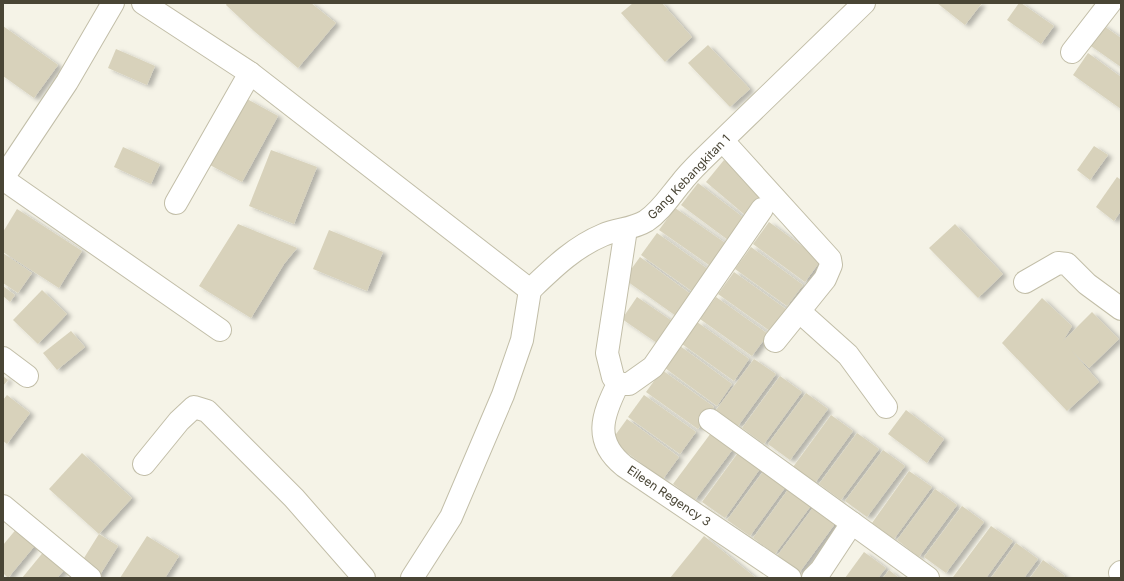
<svg xmlns="http://www.w3.org/2000/svg" width="1124" height="581" font-family="Inter,sans-serif">
	<style>
		.building { fill: #d8d2bb; filter: url(#shadow) }
		.lines { fill: none; stroke-linecap: round; stroke-linejoin: round }
		.minor-casing { stroke: #c2bea8; stroke-width: 24 }
		.minor { stroke: #fff; stroke-width: 22 }
		.labels { text-anchor: middle; stroke-width: 3.5; stroke-linejoin: round; paint-order: stroke }
		.street-label { font-size: 12px; fill: #494535; stroke: #fff }
	</style>
	<defs>
		<filter id="shadow"><feDropShadow dx="4.5" dy="2.5" stdDeviation="2" flood-color="#0004"/></filter>
	</defs>
	<rect width="100%" height="100%" fill="#f5f3e7"/>
	<g class="building">
		<path d="M227 3H311L336 23 298 68 254 31 226 5Z"/>
		<path d="M633 3H662L692 37 665 62 621 13Z"/>
		<path d="M937 3H982L965 25Z"/>
		<path d="M1019 3H1021L1054 26 1041 44 1007 20Z"/>
		<path d="M1101 24 1121 38V67L1088 44Z"/>
		<path d="M3 26 58 65 34 98 3 76Z"/>
		<path d="M708 45 750 89 730 107 688 63Z"/>
		<path d="M116 49 155 66 147 85 108 68Z"/>
		<path d="M1088 53 1121 77V109L1073 75Z"/>
		<path d="M247 99 278 116 242 182 210 165Z"/>
		<path d="M1094 146 1108 155 1090 180 1077 170Z"/>
		<path d="M123 147 160 164 151 184 114 167Z"/>
		<path d="M271 150 317 167 294 224 249 206Z"/>
		<path d="M724 160 764 192 745 215 706 182Z"/>
		<path d="M1117 177 1121 180V211L1114 221 1096 207Z"/>
		<path d="M698 183 744 218 728 240 681 205Z"/>
		<path d="M675 208 728 245 712 267 659 230Z"/>
		<path d="M17 209 82 251 59 288 3 252V232Z"/>
		<path d="M769 222 821 260 805 282 753 244Z"/>
		<path d="M238 224 297 248 284 264 251 318 199 286Z"/>
		<path d="M955 224 1003 274 978 298 929 248Z"/>
		<path d="M329 230 383 252 367 291 313 269Z"/>
		<path d="M657 233 709 270 693 292 641 255Z"/>
		<path d="M751 247 803 285 787 306 735 269Z"/>
		<path d="M3 253 32 273 18 293 3 283Z"/>
		<path d="M640 257 692 295 676 316 624 279Z"/>
		<path d="M734 272 786 309 770 331 718 294Z"/>
		<path d="M3 286 15 295 10 302 3 296Z"/>
		<path d="M42 290 67 314 38 344 13 320Z"/>
		<path d="M637 297 672 321 657 343 622 319Z"/>
		<path d="M716 297 768 334 752 356 700 319Z"/>
		<path d="M1042 298 1072 326 1063 341 1092 312 1119 339 1089 368 1071 350 1099 382 1067 411 1002 343Z"/>
		<path d="M697 322 749 359 734 381 682 344Z"/>
		<path d="M71 331 85 347 57 370 43 353Z"/>
		<path d="M680 346 732 384 717 406 665 368Z"/>
		<path d="M754 359 776 374 738 426 716 410Z"/>
		<path d="M662 370 714 407 698 429 646 392Z"/>
		<path d="M3 376 8 380 3 386Z"/>
		<path d="M780 376 802 392 764 444 742 428Z"/>
		<path d="M806 393 828 409 790 460 768 444Z"/>
		<path d="M7 395 30 413 7 444 3 441V400Z"/>
		<path d="M644 395 696 432 680 454 628 417Z"/>
		<path d="M906 410 944 439 927 463 888 434Z"/>
		<path d="M831 415 853 431 815 483 793 467Z"/>
		<path d="M627 419 679 457 663 479 611 441Z"/>
		<path d="M711 433 733 449 695 500 673 484Z"/>
		<path d="M857 433 879 449 841 500 819 484Z"/>
		<path d="M740 450 762 466 725 518 702 502Z"/>
		<path d="M883 450 905 466 867 517 845 501Z"/>
		<path d="M82 453 132 498 99 534 49 489Z"/>
		<path d="M765 469 787 485 750 536 727 520Z"/>
		<path d="M909 471 932 487 894 539 872 523Z"/>
		<path d="M790 487 813 503 775 554 753 538Z"/>
		<path d="M935 489 957 505 919 557 897 540Z"/>
		<path d="M815 505 837 521 799 573 777 556Z"/>
		<path d="M962 506 984 522 946 573 924 557Z"/>
		<path d="M991 526 1013 541 986 578H954L953 577Z"/>
		<path d="M18 527 37 543 8 578 3 573V545Z"/>
		<path d="M99 534 118 546 98 578 79 566Z"/>
		<path d="M147 536 179 556 165 578H120Z"/>
		<path d="M704 536 756 578H670Z"/>
		<path d="M1016 543 1038 559 1024 578H991Z"/>
		<path d="M45 550 66 568 57 578H22Z"/>
		<path d="M864 552 886 568 878 578H845Z"/>
		<path d="M1043 560 1065 576 1063 578H1030Z"/>
		<path d="M889 570 899 578H883Z"/>
	</g>
	<g class="lines">
		<defs>
			<g id="minor">
				<path d="M143 3 250 73 530 290"/>
				<path d="M1072 52 1110 3"/>
				<path d="M723 141 830 259 831 265 825 279 775 341"/>
				<path d="M3 178 67 82 113 3"/>
				<path d="M3 179 220 330"/>
				<path d="M176 203 250 73"/>
				<path d="M626 229 607 353 613 377 618 384C602 416 593 441 624 466L790 578"/>
				<path d="M1025 282 1058 263 1067 264 1087 284 1121 309"/>
				<path d="M530 290C552 269 574 247 603 235 617 229 633 229 646 221 661 211 670 196 681 183 687 175 694 168 701 161L864 3"/>
				<path d="M800 312 848 355 886 407"/>
				<path d="M3 358 27 376"/>
				<path d="M618 384H629L653 367 762 209"/>
				<path d="M710 420 852 523"/>
				<path d="M144 464 179 421 194 407 207 411 294 498 364 578"/>
				<path d="M3 506 90 578"/>
				<path d="M1120 573 1121 572"/>
				<path d="M412 578 451 517 503 395 522 340 530 290"/>
				<path d="M813 578 821 570 852 523 928 578"/>
			</g>
		</defs>
		<use href="#minor" class="minor-casing"/>
		<use href="#minor" class="minor"/>
	</g>
	<g class="labels">
		<g class="street-label">
			<text transform="translate(689 177) rotate(-46)" y="4">Gang Kebangkitan 1</text>
			<text transform="translate(669 496) rotate(34)" y="4">Eileen Regency 3</text>
		</g>
	</g>
	<rect width="1124" height="581" fill="none" stroke="#494535" stroke-width="8"/>
</svg>
